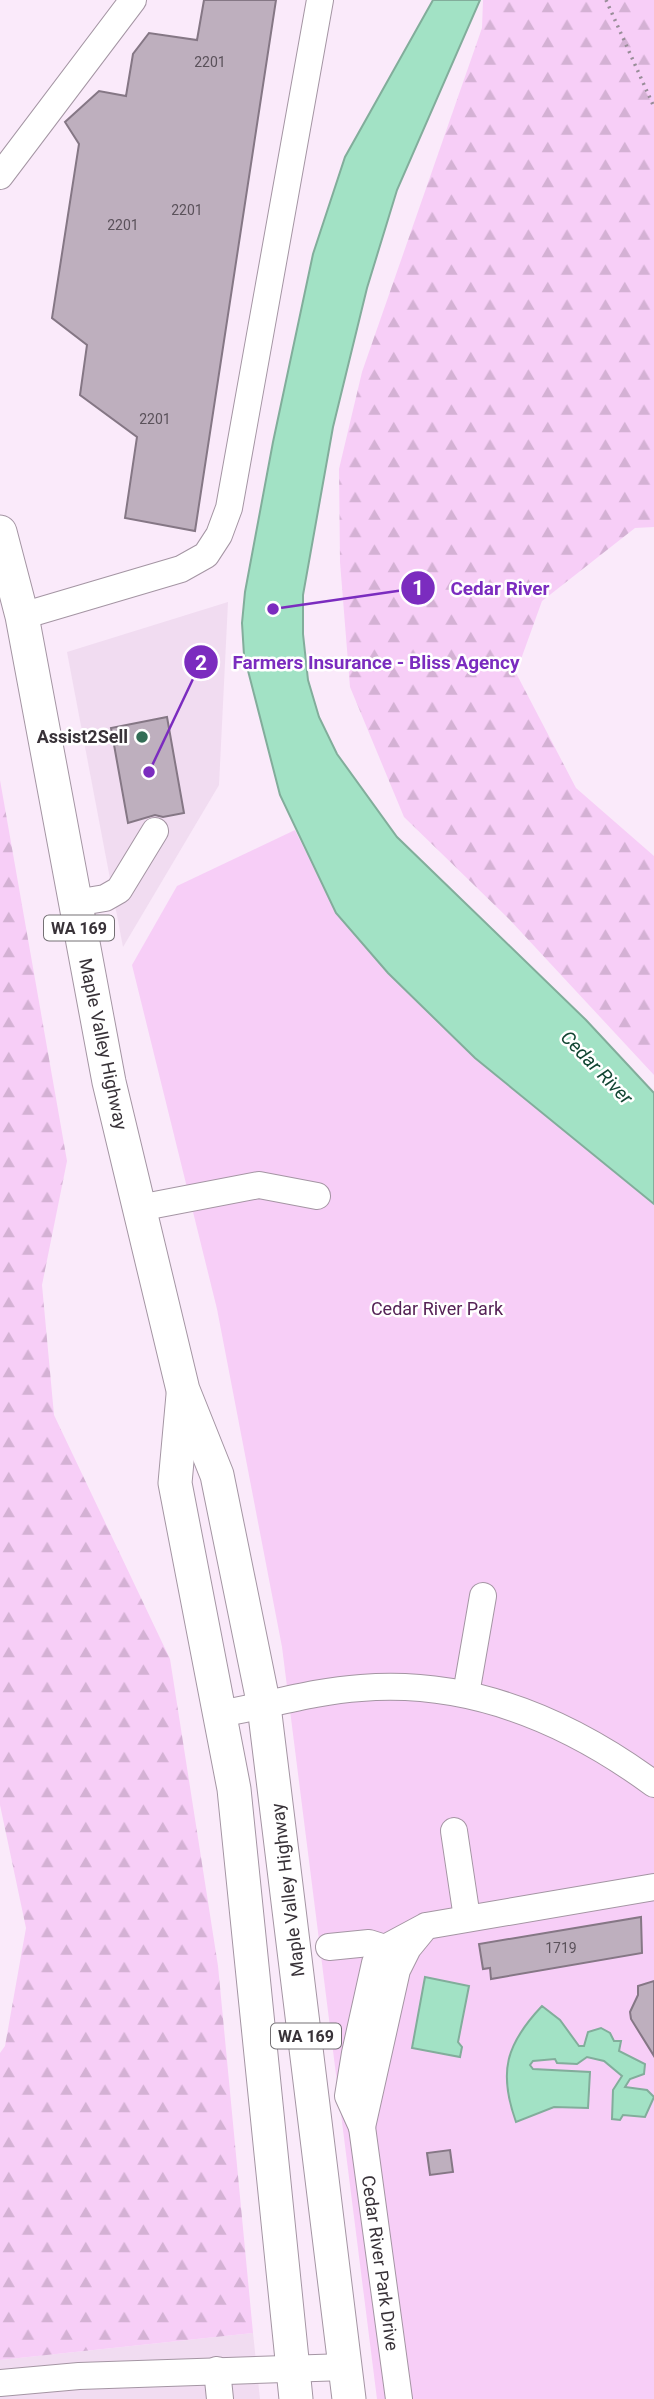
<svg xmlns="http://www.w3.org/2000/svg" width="654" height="2399" font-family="Roboto,sans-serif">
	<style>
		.built { fill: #f1dcf1 }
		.forest { fill: url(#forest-firs) }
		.park { fill: #f7cef7 }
		.water { fill: #a2e2c5; stroke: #82ad9b; stroke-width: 2 }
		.building { fill: #beafbe; stroke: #857785; stroke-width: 2 }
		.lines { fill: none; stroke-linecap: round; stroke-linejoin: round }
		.minor-casing { stroke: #a495a3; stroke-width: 28 }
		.major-casing { stroke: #a495a3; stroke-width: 35 }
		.path { stroke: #988d98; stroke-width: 3.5; stroke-dasharray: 2 5; stroke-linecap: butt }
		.minor { stroke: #fff; stroke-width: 26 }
		.major { stroke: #fff; stroke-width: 33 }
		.poi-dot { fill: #336d56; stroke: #fff; stroke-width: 2.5 }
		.labels { text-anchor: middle; stroke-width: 5; stroke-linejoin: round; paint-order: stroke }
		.number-label { font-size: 14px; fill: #5a515a }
		.shield { fill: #fff; stroke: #747074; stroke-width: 2 }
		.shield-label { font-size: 16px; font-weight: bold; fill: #383238 }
		.poi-label { font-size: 18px; font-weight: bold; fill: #383238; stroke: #fff; text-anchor: end }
		.street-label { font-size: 18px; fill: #383238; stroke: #fff }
		.park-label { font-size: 18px; fill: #552256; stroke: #fff }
		.water-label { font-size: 19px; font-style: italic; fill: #124633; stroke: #fff }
		.leader { fill: none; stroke: #7b2cbf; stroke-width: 2.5 }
		.callout-dot { fill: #7b2cbf; stroke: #fff; stroke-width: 2.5 }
		.mark-label { font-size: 21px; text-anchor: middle; font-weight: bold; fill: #fff }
		.callout-label { font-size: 19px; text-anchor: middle; font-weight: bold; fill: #7b2cbf; stroke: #fff; stroke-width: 5; stroke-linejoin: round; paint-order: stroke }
	</style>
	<defs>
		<pattern id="forest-firs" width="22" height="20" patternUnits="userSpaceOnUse" patternTransform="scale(1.75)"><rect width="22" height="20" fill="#f7cef7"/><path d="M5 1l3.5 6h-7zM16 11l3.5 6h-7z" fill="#d4b1d4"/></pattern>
	</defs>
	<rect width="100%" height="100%" fill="#faeafa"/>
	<g class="built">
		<path d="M228 602 219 785 123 947 67 652Z"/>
		<path d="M253 2333 260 2399H0V2360Z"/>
	</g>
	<g class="forest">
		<path d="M483 0H654V527L635 528 542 601 516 673 576 788 654 856V1075L509 919 404 817 350 687 340 562 339 469 362 372 482 28Z"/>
		<path d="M0 780 67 1161 42 1285 54 1415 170 1659 218 1966 253 2333 0 2360V2053L5 2046 26 1928 0 1805Z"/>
	</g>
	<path class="park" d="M295 830 336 913 388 973 475 1058 654 1204V2399H377L282 1647 217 1309 132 965 177 886Z"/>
	<g class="water">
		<path d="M433 0H480L397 190 367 288 333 427 303 595V634L308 680 319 717 337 754 397 837 586 1020 654 1093V1204L475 1058 388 973 336 913 280 795 244 655 242 623 245 592 273 442 313 254 345 157Z"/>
		<path d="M425 1977 469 1986 458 2042 462 2047 460 2057 412 2048Z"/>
		<path d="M542 2006 560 2020 579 2046H584L588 2032 601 2028 610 2033 614 2041H621L619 2051 645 2064 644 2074 630 2079 625 2087 647 2090 654 2097 645 2117 623 2115 620 2120 612 2119 613 2090 622 2076 604 2061 587 2057 577 2064 557 2063 555 2059 533 2061 530 2065 533 2069 590 2072 588 2108 554 2107 516 2122C498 2072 506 2044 542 2006Z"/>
	</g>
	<g class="building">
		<path d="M204 0H276L195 531 125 518 137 437 80 395 87 345 52 318 79 144 65 122 99 91 126 96 133 54 149 33 197 40Z"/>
		<path d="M167 717 184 813 163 817 155 815 128 823 111 728Z"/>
		<path d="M641 1917 642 1953 491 1979 490 1968 483 1969 479 1944Z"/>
		<path d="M654 1981V2056L631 2019 630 2012 638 1995V1986Z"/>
		<path d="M450 2150 453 2172 430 2175 427 2153Z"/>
	</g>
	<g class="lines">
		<defs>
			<g id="minor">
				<path d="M0 176 133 0"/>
				<path d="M22 616 181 569 206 555 219 535 229 508 320 0"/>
				<path d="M75 903 105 898 119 890 155 831"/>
				<path d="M139 1208 259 1185 317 1196"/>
				<path d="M466 1694 483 1596"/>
				<path d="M219 1714C266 1706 313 1691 361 1688 470 1679 567 1720 654 1784"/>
				<path d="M454 1831 467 1918"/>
				<path d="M426 1926 408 1948 397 1970 362 2127 348 2096 355 2053 375 1963 385 1948 426 1926 654 1887"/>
				<path d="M329 1947 369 1943 385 1948"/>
				<path d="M362 2127 399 2399"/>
				<path d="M217 2370 220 2399"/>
				<path d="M0 2383 79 2376 346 2367"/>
			</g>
			<g id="major">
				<path d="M0 532 22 616 109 1082 183 1390 217 1475 264 1706 349 2399"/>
				<path d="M183 1395 175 1483 234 1789 296 2399"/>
			</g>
		</defs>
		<use href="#minor" class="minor-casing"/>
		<use href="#major" class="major-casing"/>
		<path class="path" d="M606 0 654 107"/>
		<use href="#minor" class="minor"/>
		<use href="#major" class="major"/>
	</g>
	<circle class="poi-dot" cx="142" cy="737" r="7"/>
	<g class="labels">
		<g class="number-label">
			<text x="210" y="67">2201</text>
			<text x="187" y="215">2201</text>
			<text x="123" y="230">2201</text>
			<text x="155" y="424">2201</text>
			<text x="561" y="1953">1719</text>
		</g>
		<g class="shield">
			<rect x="44" y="915.5" width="70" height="25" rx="5"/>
			<rect x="271" y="2023.5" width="70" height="25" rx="5"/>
		</g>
		<g class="shield-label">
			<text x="79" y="934">WA 169</text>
			<text x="306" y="2042">WA 169</text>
		</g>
		<g class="poi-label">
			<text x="128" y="743">Assist2Sell</text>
		</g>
		<g class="street-label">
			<text transform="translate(103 1044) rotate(78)" y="6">Maple Valley Highway</text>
			<text transform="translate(288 1890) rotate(-97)" y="6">Maple Valley Highway</text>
			<text transform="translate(380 2263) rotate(82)" y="6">Cedar River Park Drive</text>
		</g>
		<g class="park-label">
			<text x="437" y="1315">Cedar River Park</text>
		</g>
		<g class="water-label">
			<text transform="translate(597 1067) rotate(46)" y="7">Cedar River</text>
		</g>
	</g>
	<path class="leader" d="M273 609L418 588M149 772L201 662"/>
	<g class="callout-dot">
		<circle cx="273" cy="609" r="7"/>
		<circle cx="149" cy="772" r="7"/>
		<circle cx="418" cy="588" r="18"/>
		<circle cx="201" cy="662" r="18"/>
	</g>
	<g class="mark-label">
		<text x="418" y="595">1</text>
		<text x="201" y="670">2</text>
	</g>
	<g class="callout-label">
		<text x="500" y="595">Cedar River</text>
		<text x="376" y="669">Farmers Insurance - Bliss Agency</text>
	</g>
</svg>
